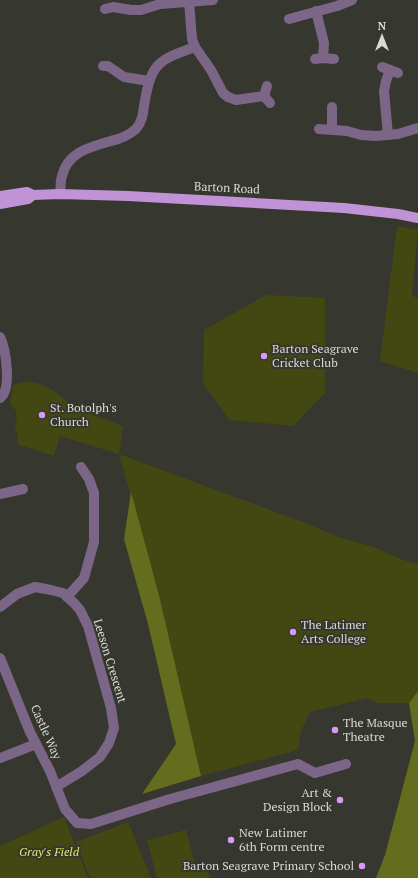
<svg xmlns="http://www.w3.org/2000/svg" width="418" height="878" font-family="'PT Serif',serif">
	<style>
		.green { fill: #434812 }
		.forest { fill: #646c1d }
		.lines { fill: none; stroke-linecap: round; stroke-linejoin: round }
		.minor { stroke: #7c6687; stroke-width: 10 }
		.major { stroke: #c093d6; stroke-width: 10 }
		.poi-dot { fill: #d99af7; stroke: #36372e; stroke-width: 1.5 }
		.labels { text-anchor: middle; stroke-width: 4; stroke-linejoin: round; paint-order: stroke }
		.street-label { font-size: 12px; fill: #dadbd5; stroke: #36372e }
		.poi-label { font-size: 12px; fill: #dadbd5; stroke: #36372e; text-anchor: start }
		.park-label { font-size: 12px; font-style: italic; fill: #ddec68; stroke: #36372e }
	</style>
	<rect width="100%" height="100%" fill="#36372e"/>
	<g class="green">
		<path d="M397 226 418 230 412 296 418 298V373L380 361Z"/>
		<path d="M266 295 325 298V393L293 426 230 420 203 383 204 330Z"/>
		<path d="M27 382C48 381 59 398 77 407 91 415 108 420 123 426L119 454 300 521 341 538 374 547 403 560 418 564V691L409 703H377L368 698 310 712 301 731 298 750 201 776 158 591 119 454 60 436 54 456 17 444 18 434 15 432 17 415 15 409 11 406 10 403 13 386 19 383Z"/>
		<path d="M64 817 88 878H0V846Z"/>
		<path d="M128 822 151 878H90L76 842Z"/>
		<path d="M186 830 197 872 207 870 211 878H157L147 840Z"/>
	</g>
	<g class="forest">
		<path d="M131 492 159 595 201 776 142 794 176 744 148 624 124 539Z"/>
		<path d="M418 691V878H376L385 855 415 741 409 703Z"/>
	</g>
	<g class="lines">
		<g class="minor">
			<path d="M189 1 192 39 195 47 211 70 223 93 228 97 236 100 264 96"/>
			<path d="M105 9 113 7 131 10H141L160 4 213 0"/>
			<path d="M316 11 324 43 323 58"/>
			<path d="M289 19 337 6 352 0"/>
			<path d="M315 59 323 58 334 59"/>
			<path d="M103 66H108L124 77 149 81"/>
			<path d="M382 67 398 73"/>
			<path d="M267 86 264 96 270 103"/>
			<path d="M332 107V129"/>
			<path d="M319 129 347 131 361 135 376 136 398 134 418 128"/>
			<path d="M388 135 384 91 386 81 390 70"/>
			<path d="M60 194C61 188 60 181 62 176 68 151 91 147 111 141 120 139 129 135 136 129 142 122 143 114 144 106 151 65 155 61 195 47"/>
			<path d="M0 337C6 349 12 390 0 398"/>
			<path d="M0 494 23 489"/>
			<path d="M67 597 84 578 94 542V493L89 479 81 467"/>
			<path d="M0 607 17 594 35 587 51 590 63 593 74 603 80 610 88 626 111 708 114 728 109 743 100 757 82 771 56 787"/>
			<path d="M0 658 30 732 50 771 65 809 77 823 91 824 170 799 298 764 315 773 346 764"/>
			<path d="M0 758 36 744"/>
		</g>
		<g class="major">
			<path d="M0 196 27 192 33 195 60 194 128 196 344 208 398 214 418 218"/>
			<path d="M0 204 28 199 33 195"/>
		</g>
	</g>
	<g class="poi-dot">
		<circle cx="264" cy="356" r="4"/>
		<circle cx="42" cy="415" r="4"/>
		<circle cx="293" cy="632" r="4"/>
		<circle cx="335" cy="730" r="4"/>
		<circle cx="340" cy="800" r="4"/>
		<circle cx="231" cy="840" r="4"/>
		<circle cx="362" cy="866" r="4"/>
	</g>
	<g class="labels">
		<g class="street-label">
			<text transform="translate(227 188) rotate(3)" y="4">Barton Road</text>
			<text transform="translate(110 661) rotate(73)" y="4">Leeson Crescent</text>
			<text transform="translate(46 732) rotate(66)" y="4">Castle Way</text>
		</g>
		<g class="poi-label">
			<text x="272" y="353">Barton Seagrave<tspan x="272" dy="14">Cricket Club</tspan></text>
			<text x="50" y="412">St. Botolph's<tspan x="50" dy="14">Church</tspan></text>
			<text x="301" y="629">The Latimer<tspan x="301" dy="14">Arts College</tspan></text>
			<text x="343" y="727">The Masque<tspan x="343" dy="14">Theatre</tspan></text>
			<text x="332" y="797" text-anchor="end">Art &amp;<tspan x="332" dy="14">Design Block</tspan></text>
			<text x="239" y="837">New Latimer<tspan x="239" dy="14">6th Form centre</tspan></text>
			<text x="354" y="870" text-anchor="end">Barton Seagrave Primary School</text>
		</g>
		<g class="park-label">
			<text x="49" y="856">Gray's Field</text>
		</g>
	</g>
	<g transform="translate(382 36)" stroke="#36372e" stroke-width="3" paint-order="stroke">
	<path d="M0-3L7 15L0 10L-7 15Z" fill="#dadbd5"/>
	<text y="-6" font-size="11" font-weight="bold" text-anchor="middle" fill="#dadbd5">N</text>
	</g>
</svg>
